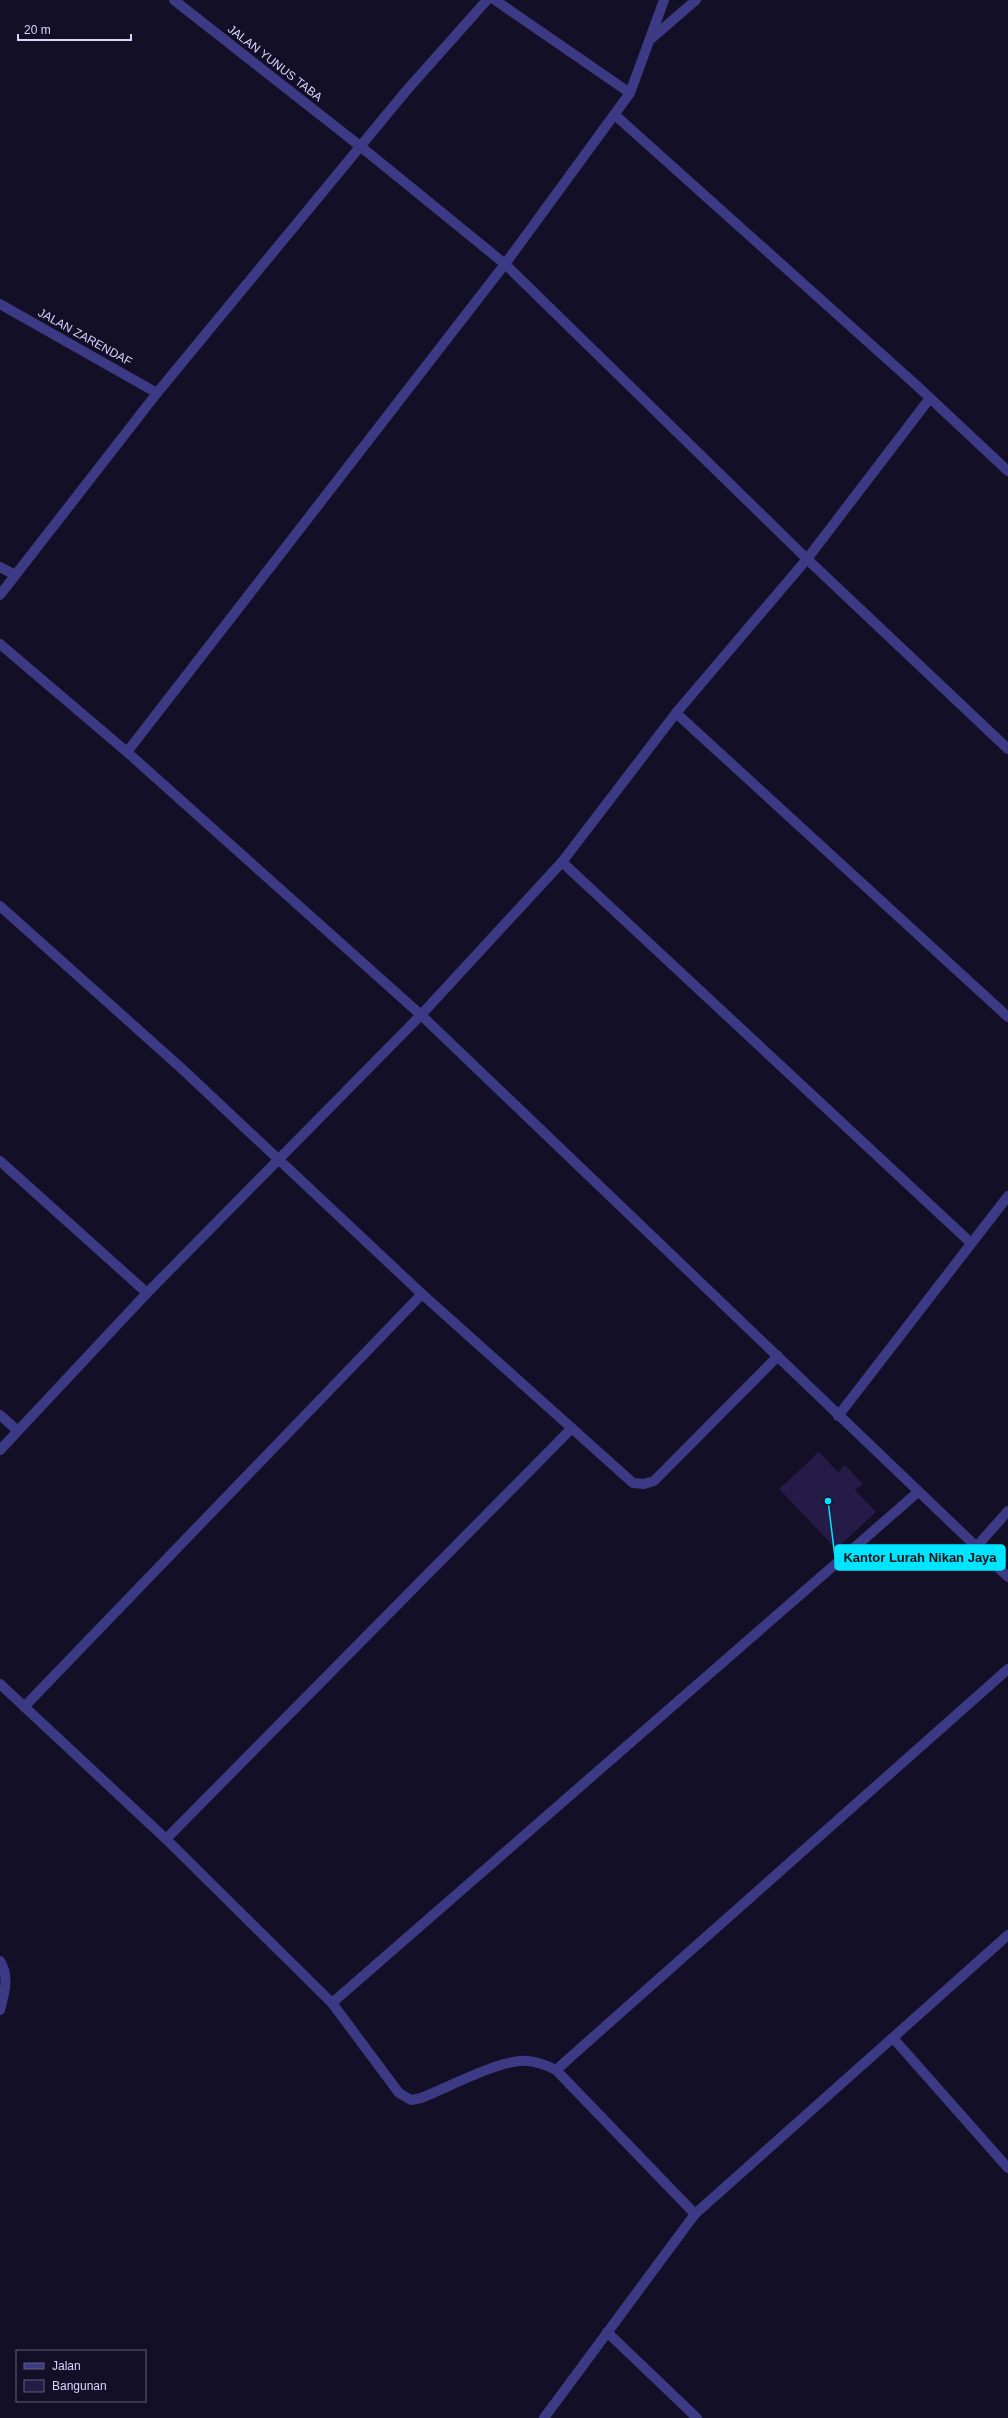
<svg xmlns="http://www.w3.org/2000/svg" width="1008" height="2418" font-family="Arial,sans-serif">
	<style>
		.building { fill: #241b47 }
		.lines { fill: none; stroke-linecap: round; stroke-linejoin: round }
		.street { stroke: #3d3a85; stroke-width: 10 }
		.labels { text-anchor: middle; stroke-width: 4; stroke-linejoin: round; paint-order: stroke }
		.street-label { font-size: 12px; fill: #d9d4ff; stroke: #130f26 }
		.leader { fill: none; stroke: #00e5ff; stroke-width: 1.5 }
		.callout-dot { fill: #00e5ff; stroke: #130f26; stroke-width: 1.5 }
		.callout { fill: #00e5ff; stroke: #00e5ff; stroke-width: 1.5 }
		.callout-label { font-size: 13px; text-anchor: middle; font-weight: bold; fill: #111 }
	</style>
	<rect width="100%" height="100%" fill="#130f26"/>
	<path class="building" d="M819 1452 838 1472 845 1465 863 1484 855 1490 876 1512 836 1549 779 1489Z"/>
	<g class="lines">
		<g class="street">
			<path d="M495 0 630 93"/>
			<path d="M652 38 696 0"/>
			<path d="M615 115 915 384 1008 471"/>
			<path d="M0 304 157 393"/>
			<path d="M930 398 807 559 1008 749"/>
			<path d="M0 567 15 575"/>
			<path d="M0 595 157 393 406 91 487 0"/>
			<path d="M0 644 127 752 421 1015 1008 1577"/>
			<path d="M676 713 1008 1017"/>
			<path d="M127 752 505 264 630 93 664 0"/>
			<path d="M562 862 971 1243"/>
			<path d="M0 906 180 1067 422 1294 633 1483 644 1484 654 1481 778 1356"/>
			<path d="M0 1161 147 1293"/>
			<path d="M0 1415 18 1431"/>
			<path d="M838 1416 1008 1196"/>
			<path d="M0 1450 147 1293 421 1015 562 862 676 713 807 559 505 264 360 146 174 0"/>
			<path d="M977 1546 1008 1511"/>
			<path d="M0 1684 166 1839 332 2003 399 2093 411 2100 421 2098C449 2087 491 2064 520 2061 533 2060 544 2064 556 2070L695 2214"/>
			<path d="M24 1707 422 1294"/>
			<path d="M166 1839 572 1428"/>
			<path d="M0 1961C10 1977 4 1994 0 2010"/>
			<path d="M332 2003 918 1492"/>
			<path d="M893 2038 1008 2168"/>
			<path d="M556 2070 1008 1669"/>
			<path d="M607 2332 697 2418"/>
			<path d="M544 2418 695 2214 1008 1935"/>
		</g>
	</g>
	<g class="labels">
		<g class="street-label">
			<text transform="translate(275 63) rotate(38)" y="4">JALAN YUNUS TABA</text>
			<text transform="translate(85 337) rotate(29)" y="4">JALAN ZARENDAF</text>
		</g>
	</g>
	<path class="leader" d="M828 1501L835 1557"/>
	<circle class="callout-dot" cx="828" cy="1501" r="4"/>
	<rect class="callout" x="835" y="1545" width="170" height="25" rx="4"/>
	<g class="callout-label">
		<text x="920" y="1562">Kantor Lurah Nikan Jaya</text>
	</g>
	<rect x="16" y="2350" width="130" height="52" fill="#130f26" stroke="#625e7d"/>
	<rect x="24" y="2363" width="20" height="6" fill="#3d3a85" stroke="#625e7d"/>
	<text x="52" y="2370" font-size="12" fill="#d9d4ff">Jalan</text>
	<rect x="24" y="2380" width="20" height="12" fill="#241b47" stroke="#625e7d"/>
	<text x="52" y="2390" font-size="12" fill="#d9d4ff">Bangunan</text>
	<path d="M18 34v6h113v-6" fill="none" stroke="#d9d4ff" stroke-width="2"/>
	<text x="24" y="34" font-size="12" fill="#d9d4ff" stroke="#130f26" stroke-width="3" paint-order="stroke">20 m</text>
</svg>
